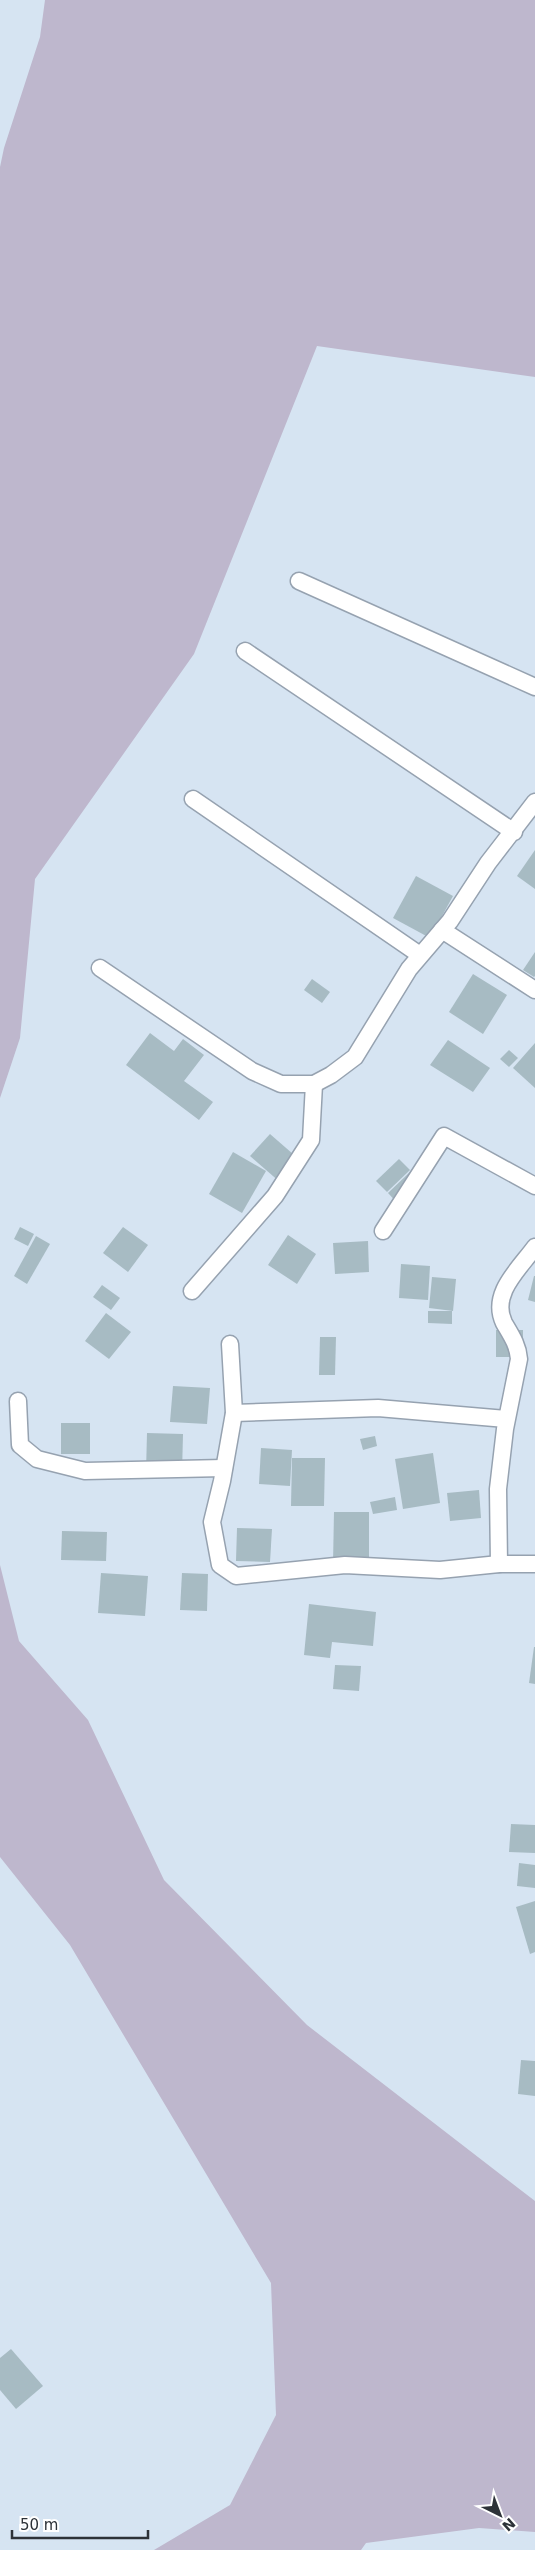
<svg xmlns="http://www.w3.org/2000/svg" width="535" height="2550" font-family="'DejaVu Sans',sans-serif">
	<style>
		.green { fill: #beb7cd }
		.building { fill: #a7bbc3 }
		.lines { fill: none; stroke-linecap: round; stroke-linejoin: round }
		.street-casing { stroke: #96a2b0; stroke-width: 19 }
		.street { stroke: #fff; stroke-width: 16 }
	</style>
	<rect width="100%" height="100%" fill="#d6e4f2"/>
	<g class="green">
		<path d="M45 0H535V377L317 346 194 654 35 879 20 1038 0 1098V167L4 148 40 37Z"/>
		<path d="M0 1565 19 1641 88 1720 164 1880 307 2025 535 2201V2532L479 2528 366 2543 361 2550H154L230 2505 276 2415 271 2283 70 1945 0 1857Z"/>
	</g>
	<g class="building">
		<path d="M535 850V889L517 876Z"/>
		<path d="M416 876 453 896 430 938 393 918Z"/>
		<path d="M535 952V976L534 977 523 970Z"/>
		<path d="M473 974 507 995 483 1034 449 1012Z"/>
		<path d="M312 979 330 992 322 1003 304 990Z"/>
		<path d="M150 1033 174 1051 183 1039 204 1055 184 1081 213 1102 199 1120 126 1065Z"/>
		<path d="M448 1040 490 1068 473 1092 430 1065Z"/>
		<path d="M535 1043V1088L513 1068Z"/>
		<path d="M509 1050 518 1058 509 1067 500 1059Z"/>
		<path d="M270 1134 301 1161 281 1183 250 1156Z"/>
		<path d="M233 1152 266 1171 242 1213 209 1194Z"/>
		<path d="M399 1159 410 1170 387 1192 376 1181Z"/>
		<path d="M411 1171 424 1184 401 1207 388 1193Z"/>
		<path d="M20 1227 34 1234 28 1246 14 1239Z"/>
		<path d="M123 1227 148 1245 128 1272 103 1253Z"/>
		<path d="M288 1235 316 1254 297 1284 268 1265Z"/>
		<path d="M36 1236 50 1244 27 1284 14 1276Z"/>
		<path d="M368 1241 369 1272 335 1274 333 1243Z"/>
		<path d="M401 1264 430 1266 428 1300 399 1298Z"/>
		<path d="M534 1276H535V1302L528 1300Z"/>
		<path d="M432 1277 456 1279 453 1311 429 1308Z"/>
		<path d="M102 1285 120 1298 111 1310 93 1297Z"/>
		<path d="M428 1311H452V1324L428 1323Z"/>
		<path d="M106 1313 131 1332 109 1359 85 1341Z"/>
		<rect x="496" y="1330" width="27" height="27"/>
		<path d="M320 1337H336L335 1375H319Z"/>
		<path d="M173 1386 210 1388 207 1424 170 1422Z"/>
		<rect x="61" y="1423" width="29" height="31"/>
		<path d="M147 1433 183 1434 182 1473 146 1472Z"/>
		<path d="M375 1436 377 1446 363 1450 360 1439Z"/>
		<path d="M261 1448 292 1450 290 1486 259 1484Z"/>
		<path d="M433 1453 440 1503 403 1509 395 1459Z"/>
		<path d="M292 1458H325L324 1506H291Z"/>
		<path d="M479 1490 481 1518 450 1521 447 1493Z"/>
		<path d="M395 1497 397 1510 373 1514 370 1502Z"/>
		<path d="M334 1512H369V1564H333Z"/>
		<path d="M237 1528 272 1529 270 1562 236 1561Z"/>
		<path d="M62 1531 107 1532 106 1561 61 1560Z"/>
		<path d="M101 1573 148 1576 145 1616 98 1613Z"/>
		<path d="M182 1573 208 1574 207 1611 180 1610Z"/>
		<path d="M309 1604 376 1612 373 1646 332 1642 330 1658 304 1655Z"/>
		<path d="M534 1647H535V1684L529 1683Z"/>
		<path d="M335 1665 361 1666 359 1691 333 1689Z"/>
		<path d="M511 1824 535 1825V1853L509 1852Z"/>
		<path d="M519 1863 535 1865V1888L517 1886Z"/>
		<path d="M535 1901V1952L530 1954 516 1907Z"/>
		<path d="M521 2060 535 2061V2096L518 2094Z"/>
		<path d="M11 2349 43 2386 16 2409 0 2390V2358Z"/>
	</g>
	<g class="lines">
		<defs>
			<g id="street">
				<path d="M299 581 535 687"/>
				<path d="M245 651 514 832"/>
				<path d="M193 799 420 955"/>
				<path d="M442 930 535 990"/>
				<path d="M100 968 252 1071 281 1084H314L331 1075 355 1057 409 969 450 921 488 863 535 802"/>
				<path d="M383 1231 444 1136 535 1186"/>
				<path d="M192 1291 275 1196 311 1140 314 1084"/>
				<path d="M230 1344 234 1413 222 1481 212 1522 220 1565 236 1576 345 1565 440 1570 499 1564H535"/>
				<path d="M18 1401 20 1445 37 1459 85 1471 224 1468"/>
				<path d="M234 1413 378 1408 506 1419"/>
				<path d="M499 1564 498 1489 505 1429 519 1359C518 1345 511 1335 504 1323 490 1294 519 1269 535 1247"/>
			</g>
		</defs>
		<use href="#street" class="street-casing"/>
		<use href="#street" class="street"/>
	</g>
	<g transform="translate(500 2515) rotate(138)" stroke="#ffffff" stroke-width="4" paint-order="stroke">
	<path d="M0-4L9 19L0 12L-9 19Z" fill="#2d3238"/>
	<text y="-8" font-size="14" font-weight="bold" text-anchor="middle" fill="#2d3238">N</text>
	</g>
	<path d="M12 2530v8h136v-8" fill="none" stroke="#2d3238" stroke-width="2.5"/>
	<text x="20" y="2530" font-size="15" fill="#2d3238" stroke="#ffffff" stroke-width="4" paint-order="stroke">50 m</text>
</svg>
